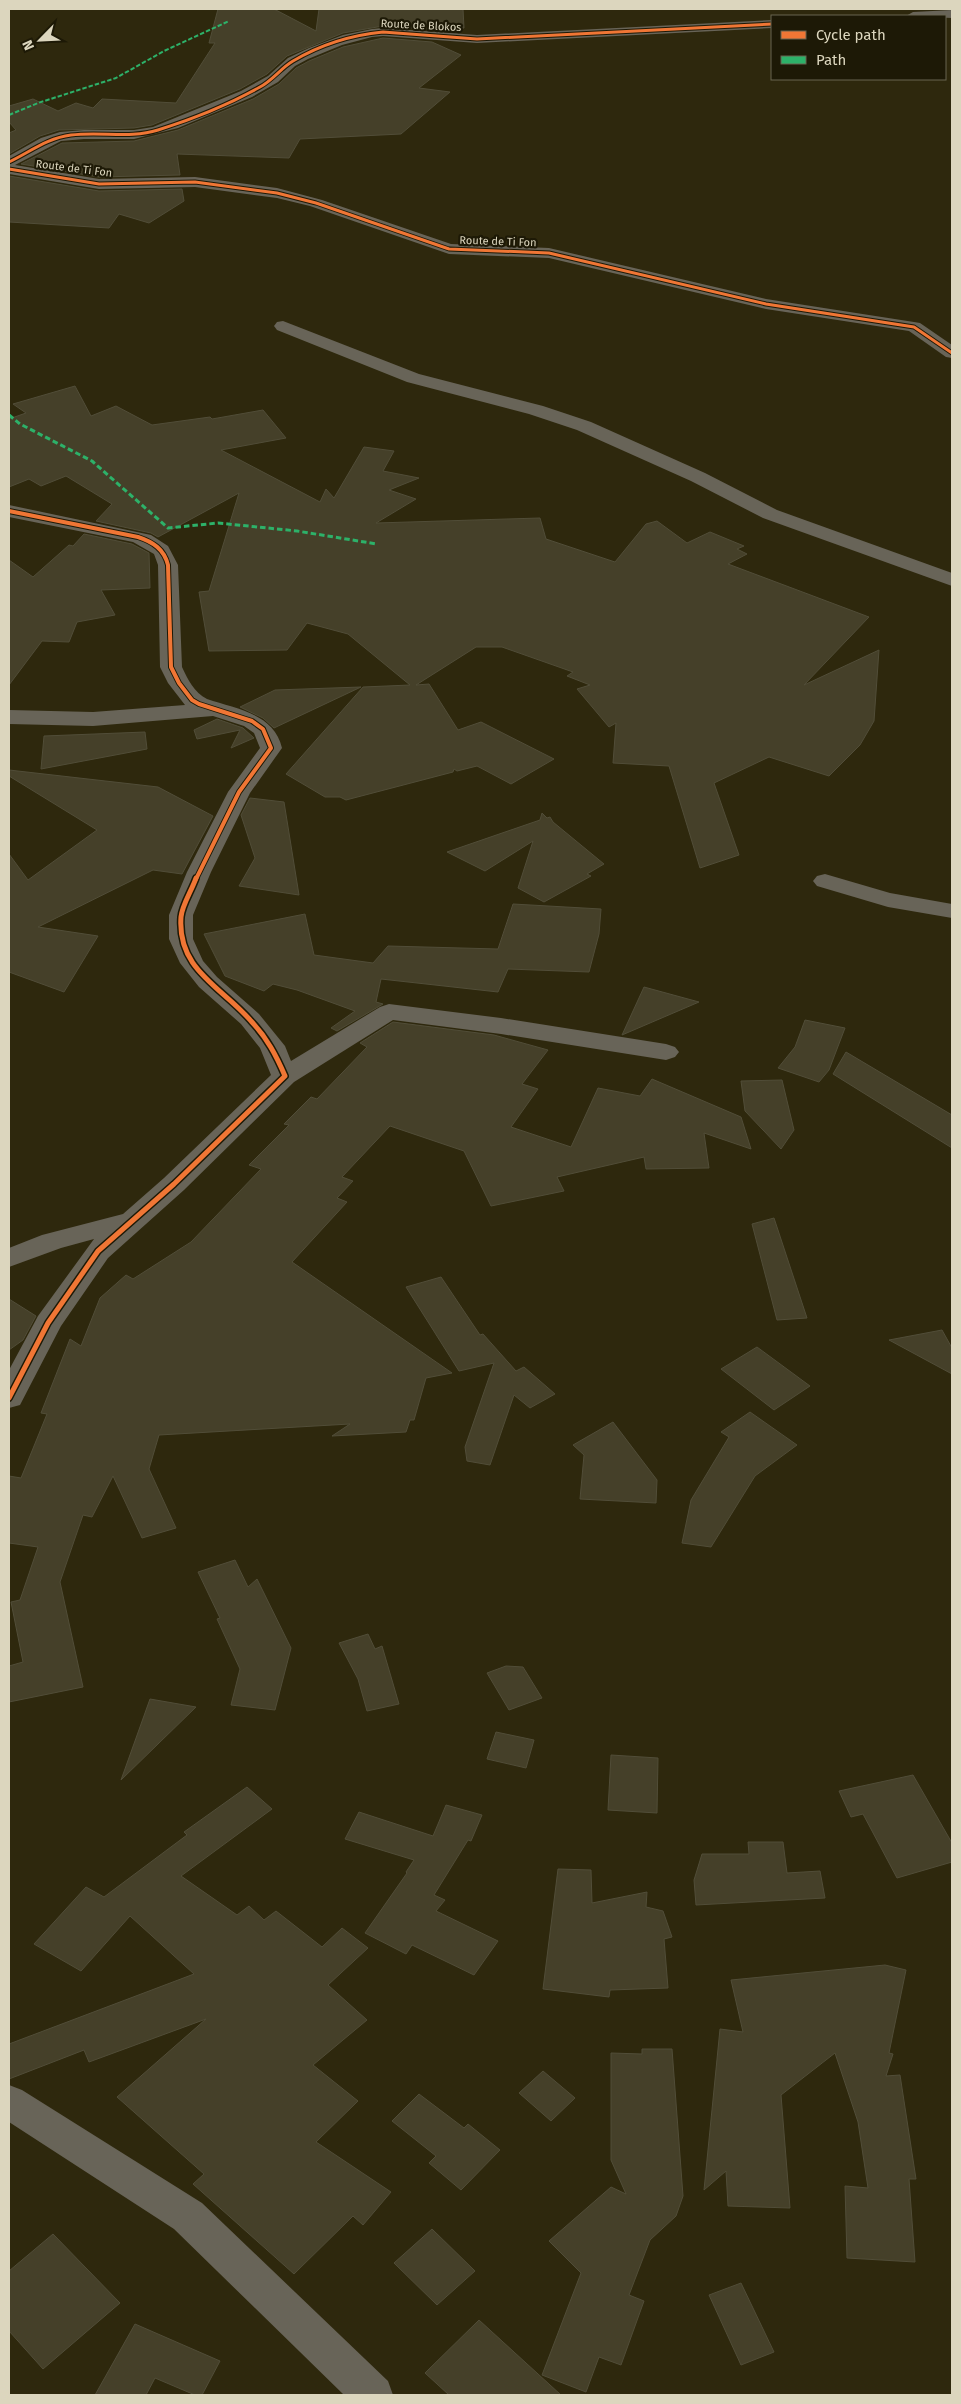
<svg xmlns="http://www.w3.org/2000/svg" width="961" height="2404" font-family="'Fira Sans',sans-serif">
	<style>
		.building { fill: #454029; stroke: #514d38 }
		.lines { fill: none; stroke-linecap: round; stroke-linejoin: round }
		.minor { fill: #686458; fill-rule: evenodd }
		.quiet-far1 { stroke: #2db169; stroke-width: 2; stroke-dasharray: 4.5 2; stroke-linecap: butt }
		.quiet { stroke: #2db169; stroke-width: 3; stroke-dasharray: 5.5 3; stroke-linecap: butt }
		.cycleway-far2-casing { stroke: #1d1906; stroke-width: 5 }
		.cycleway-far1-casing { stroke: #1d1906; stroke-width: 6 }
		.cycleway-casing { stroke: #1d1906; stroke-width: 8 }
		.cycleway-far2 { stroke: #f07635; stroke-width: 3 }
		.cycleway-far1 { stroke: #f07635; stroke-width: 4 }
		.cycleway { stroke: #f07635; stroke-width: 5 }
		.labels { text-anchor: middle; stroke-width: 4.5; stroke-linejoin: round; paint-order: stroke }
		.far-street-label { font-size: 11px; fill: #dcd6be; stroke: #1d1906 }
	</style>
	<rect width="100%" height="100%" fill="#2e280d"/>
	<g class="building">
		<path d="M218 9H274L316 31 319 9H463L464 28 442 30 383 26 343 33 287 56 267 74 240 89 152 125 134 128 59 130 40 136 9 154V133L16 130 9 122V106L33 99 58 111 76 103 93 108 102 99 176 103 215 43H209Z"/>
		<path d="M383 38 432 42 461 55 419 88 450 92 401 134 300 139 289 158 177 154 180 175 99 177 21 164 62 143 134 141 178 130 253 99 279 84 296 68 309 61 343 47Z"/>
		<path d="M9 176 99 191 182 189 184 201 149 223 119 214 109 228 9 222Z"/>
		<path d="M75 386 91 416 116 406 152 425 210 417 212 419 263 410 286 438 221 450 320 502 326 489 334 498 364 447 394 451 383 471 419 478 389 490 416 499 376 523 540 518 546 539 615 562 646 524 657 521 687 543 710 532 744 546 737 549 747 554 728 564 869 617 804 685 879 650 874 721 860 745 829 776 769 757 714 783 739 855 700 868 669 766 613 763 616 723 609 727 577 689 590 685 567 676 573 672 502 647H476L416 685 429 684 458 730 481 722 554 759 511 784 477 766 457 771 454 769 453 772 346 800 340 797H325L286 774 363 687 410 685 348 634 307 623 287 650 209 651 199 592 209 591 239 493 158 537 151 533 96 521 112 504 66 476 41 486 29 479 9 487V419L26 413 13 404Z"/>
		<path d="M84 534 132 544 149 553 150 588 101 590 115 615 77 622 69 642 42 641 9 685V560L33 577 69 545 73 546Z"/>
		<path d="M361 687 274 728 263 718 240 707 275 690Z"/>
		<path d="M217 719 243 728 254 738 231 748 240 730 197 739 194 730Z"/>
		<path d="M145 732 147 749 41 769 44 736Z"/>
		<path d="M9 770 158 787 213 816 182 874 153 870 38 927 98 936 64 992 9 972V854L28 880 97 830 9 776Z"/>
		<path d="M250 798 284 802 299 895 239 886 255 858 241 815Z"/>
		<path d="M542 813 547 818 550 817 553 822 604 864 587 874 591 876 544 902 518 888 533 841 485 871 447 852 540 820Z"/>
		<path d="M513 904 601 909 599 934 589 972 508 969 498 992 381 979 376 1002 383 1004 337 1031 331 1028 355 1011 297 990 273 984 264 991 225 976 204 934 305 914 314 955 373 963 388 946 498 949Z"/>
		<path d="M644 987 699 1002 622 1035Z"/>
		<path d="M805 1020 845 1028 829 1070 819 1082 778 1068 795 1047Z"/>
		<path d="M393 1022 494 1035 548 1050 522 1084 538 1089 511 1127 571 1147 598 1088 640 1096 652 1079 741 1117 751 1149 704 1133 709 1168 646 1169 644 1157 557 1177 564 1191 491 1206 464 1151 390 1126 342 1177 353 1181 337 1198 347 1202 292 1262 452 1373 426 1378 414 1420H410L406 1432 332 1436 350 1424 159 1435 149 1469 176 1528 142 1538 113 1476 92 1517 83 1515 60 1582 83 1687 9 1702V1666L23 1662 11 1602 20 1600 38 1547 9 1543V1476L21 1478 47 1414 41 1413 70 1339 81 1346 100 1298 126 1275 133 1279 191 1242 261 1169 249 1165 289 1125 284 1124 311 1097 317 1099 367 1047 360 1043Z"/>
		<path d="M846 1052 952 1115V1148L833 1074Z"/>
		<path d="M782 1080 794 1130 781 1149 745 1111 741 1081Z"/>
		<path d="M774 1218 807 1318 777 1320 752 1224Z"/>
		<path d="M441 1277 480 1335 483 1334 516 1371 524 1367 555 1394 530 1408 514 1395 490 1465 467 1461 465 1447 494 1363 459 1371 406 1287Z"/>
		<path d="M9 1299 36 1316 23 1340 9 1350Z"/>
		<path d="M942 1330 952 1348V1374L889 1340Z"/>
		<path d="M757 1347 810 1386 774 1410 721 1369Z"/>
		<path d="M750 1412 797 1445 755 1476 711 1547 682 1543 691 1500 729 1437 721 1432Z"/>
		<path d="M613 1422 657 1480 656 1503 580 1499 584 1455 573 1445Z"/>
		<path d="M235 1560 248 1587 257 1579 291 1648 275 1710 231 1705 240 1669 217 1619 220 1618 198 1572Z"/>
		<path d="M368 1634 375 1649 382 1646 399 1704 367 1711 358 1679 339 1643Z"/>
		<path d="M506 1666 523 1667 542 1698 509 1710 487 1673Z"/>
		<path d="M150 1699 196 1707 121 1780Z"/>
		<path d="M496 1732 534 1740 526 1768 487 1759Z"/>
		<path d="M611 1755 658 1758 657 1813 608 1810Z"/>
		<path d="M913 1775 952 1843V1862L897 1878 863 1814 851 1817 839 1791Z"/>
		<path d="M247 1787 272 1809 181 1876 237 1915 249 1906 264 1920 276 1911 322 1947 342 1928 368 1948 328 1985 367 2020 313 2065 358 2101 316 2142 391 2192 363 2225 353 2216 294 2274 193 2184 204 2174 117 2097 206 2019 89 2062 84 2050 9 2079V2044L194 1974 130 1916 81 1971 34 1944 86 1887 104 1897 187 1835 184 1832Z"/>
		<path d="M446 1805 482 1815 471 1841 468 1840 434 1895 445 1900 436 1911 498 1941 474 1975 412 1945 406 1954 365 1933 407 1873 406 1872 414 1860 345 1839 359 1812 433 1836Z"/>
		<path d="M748 1842H783L787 1873 820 1871 825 1898 696 1905 694 1880 702 1854H749Z"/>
		<path d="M558 1869 591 1870 592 1903 647 1892 646 1907 663 1911 672 1937 664 1939 668 1988 610 1990 609 1997 543 1989Z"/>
		<path d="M885 1965 906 1970 889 2053 893 2054 886 2076 900 2075 916 2179H909L915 2262 847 2258 845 2186 868 2188 858 2122 835 2053 781 2095 790 2208 728 2206 726 2171 704 2190 720 2029 743 2032 731 1980Z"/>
		<path d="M642 2049H672L683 2196 676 2216 650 2240 629 2295 644 2301 621 2365 599 2357 586 2392 542 2375 581 2273 549 2241 611 2187 626 2194 611 2160V2053L642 2054Z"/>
		<path d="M543 2071 575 2098 551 2121 519 2093Z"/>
		<path d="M419 2094 464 2128 468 2124 500 2150 461 2190 429 2163 436 2156 392 2121Z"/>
		<path d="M432 2229 475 2271 437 2305 394 2263Z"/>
		<path d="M53 2234 120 2303 43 2369 9 2331V2271Z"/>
		<path d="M741 2283 774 2352 741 2365 709 2295Z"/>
		<path d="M479 2320 561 2395H449L425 2373Z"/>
		<path d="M135 2324 220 2361 202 2395H195L155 2378 146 2395H95Z"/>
	</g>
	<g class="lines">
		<g class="minor">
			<path d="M952 10V18L906 16 913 12Z"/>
			<path d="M772 20V28L477 43 383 36 372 37 342 45 308 59 295 66 278 82 252 97 178 128 134 139H84L61 141 15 165 99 179 195 177 277 188 322 200 451 244 549 248 766 299 914 322 920 323 952 345V358L946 357 909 331 766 309 549 258 449 254 310 206 277 198 195 187 99 189 9 174V156L41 138 60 132 84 130H134L153 127 241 91 268 76 288 58 309 48 343 35 372 29 383 28 477 35Z"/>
			<path d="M283 321 419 374 543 406 591 422 705 473 777 510 952 573V586L763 518 691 481 577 430 529 414 407 382 277 330 274 326 277 322Z"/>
			<path d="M9 505 151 535 168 546 178 565 182 667C188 680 194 692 207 699 236 709 274 713 282 748L250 793 211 872 193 915V939L203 961 217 977 259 1014 285 1046 291 1061 380 1007 389 1004 501 1018 666 1044 675 1047 679 1052 675 1057 666 1060 501 1034 393 1020 294 1082 184 1190 108 1258 61 1326 20 1405 9 1408V1370L38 1316 94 1239 61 1248 9 1267V1248L42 1235 123 1214 164 1178 271 1075 260 1048 241 1024 199 987 180 963 169 939V915L187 872 228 792 260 748 254 733 244 726 213 716 93 726 9 724V710L93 712 185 705 168 683 160 667 158 565 154 554 133 542 9 517Z"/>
			<path d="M825 874 890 893 952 904V918L888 907 817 886 813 881 817 876Z"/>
			<path d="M9 2085 22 2090 202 2203 388 2381 393 2395H344L174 2229 9 2122Z"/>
		</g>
		<path class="quiet-far1" d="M9 115 38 103 116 78 164 51 229 21"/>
		<path class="quiet" d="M9 415 20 424 92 461 168 528 218 523 297 531 377 544"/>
		<defs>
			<g id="cycleway-far2">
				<path d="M9 162C30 152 47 138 71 135 101 131 130 139 158 130 193 119 228 105 260 87 273 80 281 68 293 61 320 45 352 35 383 32L477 39 772 24"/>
				<path d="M9 169 99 184 195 182 277 193 316 203 449 249 549 253 766 304 914 327 952 353"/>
			</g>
			<path id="cycleway-far1" d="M9 511 138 537C153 542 164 549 168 565L171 667 179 683 192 700 199 704 252 721 263 729 271 748 239 792 196 879"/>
			<path id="cycleway" d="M9 1398 48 1323 98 1251 174 1184 285 1076C276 1055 267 1038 251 1021 222 987 177 970 181 917 182 905 192 890 196 878"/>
		</defs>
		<use href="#cycleway-far2" class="cycleway-far2-casing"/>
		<use href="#cycleway-far1" class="cycleway-far1-casing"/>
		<use href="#cycleway" class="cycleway-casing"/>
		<use href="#cycleway-far2" class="cycleway-far2"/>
		<use href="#cycleway-far1" class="cycleway-far1"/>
		<use href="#cycleway" class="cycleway"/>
	</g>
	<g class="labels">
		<g class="far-street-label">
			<text transform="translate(421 25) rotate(3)" y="4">Route de Blokos</text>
			<text transform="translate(74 168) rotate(7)" y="4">Route de Ti Fon</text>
			<text transform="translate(498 241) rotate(2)" y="4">Route de Ti Fon</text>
		</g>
	</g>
	<rect width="961" height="2404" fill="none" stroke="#dcd6be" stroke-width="20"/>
	<rect x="771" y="15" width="175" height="65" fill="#1d1906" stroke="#696550"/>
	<rect x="781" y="31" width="25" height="8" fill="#f07635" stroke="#696550"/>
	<text x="816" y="40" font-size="15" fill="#dcd6be">Cycle path</text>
	<rect x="781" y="56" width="25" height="8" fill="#2db169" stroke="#696550"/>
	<text x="816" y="65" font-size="15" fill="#dcd6be">Path</text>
	<g transform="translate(40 40) rotate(246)" stroke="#1d1906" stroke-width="4" paint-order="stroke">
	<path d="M0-4L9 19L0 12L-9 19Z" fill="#dcd6be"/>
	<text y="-8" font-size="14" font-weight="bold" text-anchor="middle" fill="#dcd6be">N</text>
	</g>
</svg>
